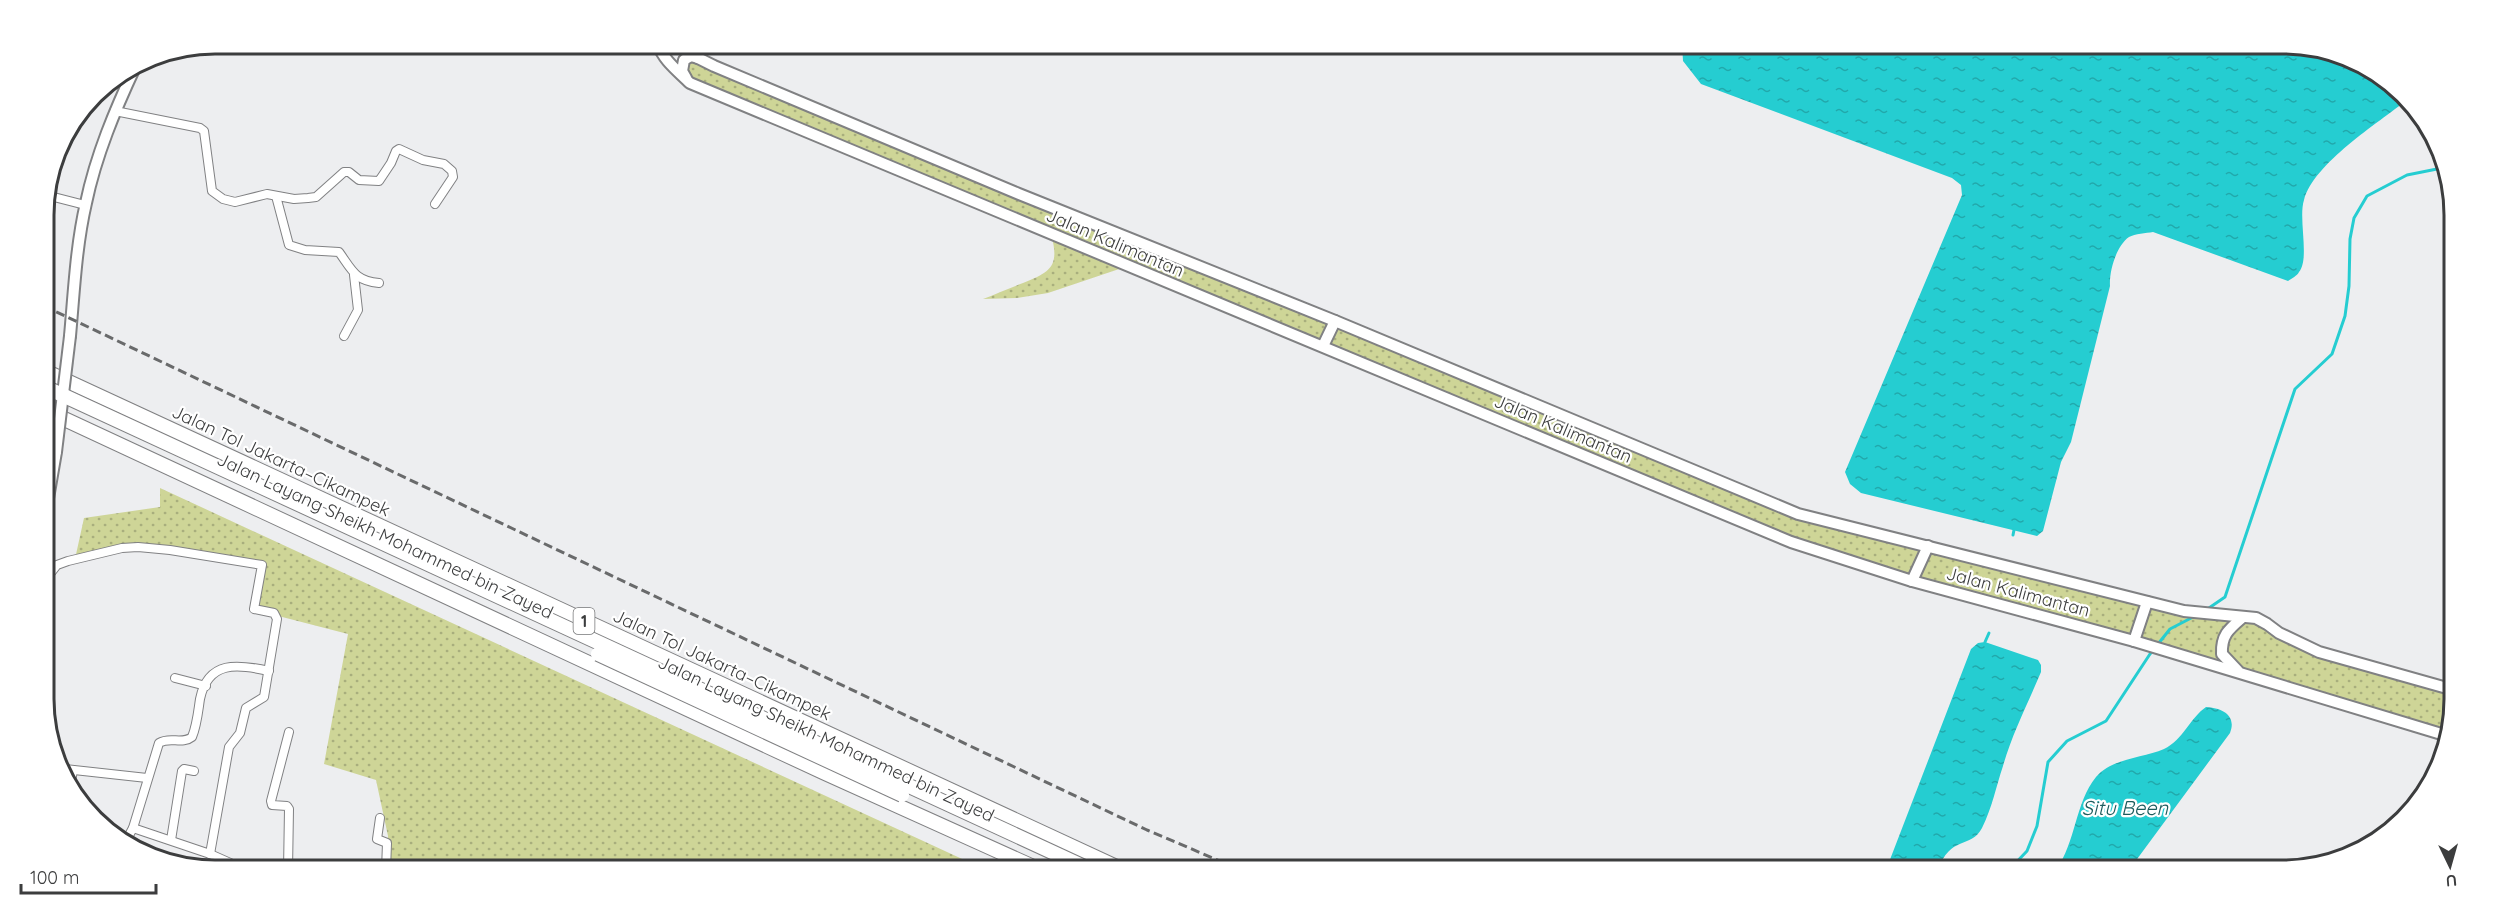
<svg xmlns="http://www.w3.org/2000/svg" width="2498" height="914" font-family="Quicksand,sans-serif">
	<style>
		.grass { fill: url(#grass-dots) }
		.water { fill: url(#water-ripples) }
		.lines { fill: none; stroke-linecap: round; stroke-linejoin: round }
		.stream { stroke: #25cdd1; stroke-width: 3 }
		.street-casing { stroke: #808183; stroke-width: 10 }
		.secondary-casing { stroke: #808183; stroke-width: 14 }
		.highway-casing { stroke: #808183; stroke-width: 16 }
		.street { stroke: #fff; stroke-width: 8 }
		.secondary { stroke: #fff; stroke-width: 10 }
		.highway { stroke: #fff; stroke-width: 14 }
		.rail { stroke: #696a6b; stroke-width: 3; stroke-dasharray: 9 4.5; stroke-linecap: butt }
		.secondary-bridge-casing { stroke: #808183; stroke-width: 14; stroke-linecap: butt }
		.highway-bridge-casing { stroke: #808183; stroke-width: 16; stroke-linecap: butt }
		.secondary-bridge { stroke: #fff; stroke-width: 10 }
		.highway-bridge { stroke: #fff; stroke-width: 14 }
		.labels { text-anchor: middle; stroke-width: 4.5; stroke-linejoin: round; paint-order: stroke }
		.shield { fill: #fff; stroke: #767778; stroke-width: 1.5 }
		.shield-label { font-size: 16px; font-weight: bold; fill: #3c3d3e }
		.street-label { font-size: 18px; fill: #3c3d3e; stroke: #fff }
		.water-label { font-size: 20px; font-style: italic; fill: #1d5c5d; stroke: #fff }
		.rim { fill: none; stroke: #3c3d3e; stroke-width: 3 }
	</style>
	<defs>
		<pattern id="grass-dots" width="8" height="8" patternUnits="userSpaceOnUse" patternTransform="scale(1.5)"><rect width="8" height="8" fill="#ced597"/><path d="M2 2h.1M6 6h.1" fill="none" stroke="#a8ae7d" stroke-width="1.8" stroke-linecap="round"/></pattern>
		<pattern id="water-ripples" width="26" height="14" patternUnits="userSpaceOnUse" patternTransform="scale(1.5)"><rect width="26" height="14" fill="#25cdd1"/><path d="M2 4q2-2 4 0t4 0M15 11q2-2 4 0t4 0" fill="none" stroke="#21a8ab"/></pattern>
	</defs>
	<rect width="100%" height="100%" fill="#edeef0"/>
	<g class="grass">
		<path d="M687 58 1798 514 2147 602 2243 617 2279 634 2454 690 2449 733 1791 542 1128 266 1048 293 1017 298 983 299C996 294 1010 288 1023 283 1051 272 1060 266 1051 234L690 83 682 68Z"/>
		<path d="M160 488 986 870H387L388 836 376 780 324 764 348 634 259 611 264 568 122 546 75 559 84 518 160 507Z"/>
	</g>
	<g class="water">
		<path d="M1682 44H2283L2338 53 2408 99C2377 124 2314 163 2304 200 2298 219 2310 259 2299 272 2297 276 2292 278 2288 281L2153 232C2146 233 2135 234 2129 237 2116 246 2109 272 2110 286L2071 442 2061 462 2043 531 2037 536 1861 493 1850 484 1845 472 1962 195 1961 185 1952 178 1701 84 1683 61Z"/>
		<path d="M1985 642 2038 660 2041 665V672C2028 703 2012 734 2003 766 1996 787 1992 808 1982 828 1971 849 1950 835 1938 870H1886L1971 649 1978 643Z"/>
		<path d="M2206 707C2222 708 2237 715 2230 733L2129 870H2056C2076 842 2075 803 2096 777 2112 758 2143 758 2164 749 2183 740 2190 718 2206 707Z"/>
	</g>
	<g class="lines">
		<g class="stream">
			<path d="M2013 535 2014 530"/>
			<path d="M2206 610 2225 597 2295 389 2332 354 2345 316 2349 286 2350 239 2354 218 2367 196 2407 175 2442 168"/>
			<path d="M1985 642 1989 633"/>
			<path d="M2009 870 2027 851 2037 826 2048 762 2067 741 2106 721 2150 654 2170 629 2195 616"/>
		</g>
		<defs>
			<g id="street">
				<path d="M115 111 200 128 204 131 212 191 223 199 235 202 267 194 294 199 308 198 316 197 344 172H349L359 180 379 181 391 163 396 151 399 149 423 160 444 164 452 171 453 177 435 204"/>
				<path d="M46 195 85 205"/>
				<path d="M276 196 289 245 305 250 339 252C352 270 355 281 379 283"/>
				<path d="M344 336 358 310 354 275"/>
				<path d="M46 579 57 565 68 561 122 548 138 547 170 550 262 565 254 609 274 613 277 619 264 697 246 708 240 733 229 747 210 854"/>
				<path d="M175 678 206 686"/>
				<path d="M65 769 147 778"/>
				<path d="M71 782 73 770"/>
				<path d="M380 818 377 839 387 843 386 870"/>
				<path d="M133 828 210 854 246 870"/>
				<path d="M127 839 133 828 159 743C170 736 182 745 192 737 197 725 198 712 200 699 208 660 238 664 269 671"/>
				<path d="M171 840 182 771 184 769 194 771"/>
				<path d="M288 870 289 809 287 806 272 805 271 801 289 732"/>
			</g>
			<g id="secondary">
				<path d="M658 44C663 60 678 71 690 83L1791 542 1912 581 2134 641 2448 736"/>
				<path d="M682 44 698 58 714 66 1019 194 1335 321 1798 514 2184 611 2256 618 2267 624 2279 633 2319 652 2454 690"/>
				<path d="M686 78 682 71 684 60 691 56 698 58"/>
				<path d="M70 336C74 292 76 246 86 203 96 155 115 110 136 65"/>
				<path d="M1323 346 1335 321"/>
				<path d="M46 510 56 452"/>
				<path d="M1912 581 1928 546"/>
				<path d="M2134 641 2147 602"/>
				<path d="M2238 671 2222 654C2221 635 2229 629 2243 617"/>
			</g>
			<g id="highway">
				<path d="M45 371 1123 870"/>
				<path d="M45 410 825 773 1040 870"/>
			</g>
		</defs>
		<use href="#street" class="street-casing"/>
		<use href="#secondary" class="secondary-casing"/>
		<use href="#highway" class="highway-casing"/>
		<use href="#street" class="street"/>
		<use href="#secondary" class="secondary"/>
		<use href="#highway" class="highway"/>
		<path class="rail" d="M44 306 1147 830 1241 870"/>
		<defs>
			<path id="secondary-bridge" d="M56 452 70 336"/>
			<g id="highway-bridge">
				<path d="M45 387 1091 870"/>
				<path d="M598 654 902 795"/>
			</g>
		</defs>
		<use href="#secondary-bridge" class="secondary-bridge-casing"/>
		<use href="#highway-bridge" class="highway-bridge-casing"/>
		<use href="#secondary-bridge" class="secondary-bridge"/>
		<use href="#highway-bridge" class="highway-bridge"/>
	</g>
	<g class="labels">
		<rect class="shield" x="573.5" y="608" width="21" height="26" rx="4.5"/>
		<g class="shield-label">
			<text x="584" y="627">1</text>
		</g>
		<g class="street-label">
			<text transform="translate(1115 243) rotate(23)" y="6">Jalan Kalimantan</text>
			<text transform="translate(1563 429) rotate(23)" y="6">Jalan Kalimantan</text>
			<text transform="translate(281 461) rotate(25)" y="6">Jalan Tol Jakarta–Cikampek</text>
			<text transform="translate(385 536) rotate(25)" y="6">Jalan Layang Sheikh Mohammed bin Zayed</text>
			<text transform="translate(2018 592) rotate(15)" y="6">Jalan Kalimantan</text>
			<text transform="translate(722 665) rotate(25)" y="6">Jalan Tol Jakarta–Cikampek</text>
			<text transform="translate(826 739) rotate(25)" y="6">Jalan Layang Sheikh Mohammed bin Zayed</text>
		</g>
		<g class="water-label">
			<text x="2125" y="815">Situ Been</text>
		</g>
	</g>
	<path d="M0 0H2498V914H0ZM215 54H2283A161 161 0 0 1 2444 215V699A161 161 0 0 1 2283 860H215A161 161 0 0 1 54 699V215A161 161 0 0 1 215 54Z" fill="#fff" fill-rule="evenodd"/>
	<path class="rim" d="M215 54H2283A161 161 0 0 1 2444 215V699A161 161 0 0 1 2283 860H215A161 161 0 0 1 54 699V215A161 161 0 0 1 215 54Z"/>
	<g transform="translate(2450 866) rotate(175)" stroke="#ffffff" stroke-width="4.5" paint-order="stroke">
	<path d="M0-4.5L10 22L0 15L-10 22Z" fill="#3c3d3e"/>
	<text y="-9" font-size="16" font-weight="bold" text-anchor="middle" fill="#3c3d3e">U</text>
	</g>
	<path d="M21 884v9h135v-9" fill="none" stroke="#3c3d3e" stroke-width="3"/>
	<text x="30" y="884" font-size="18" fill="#3c3d3e" stroke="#ffffff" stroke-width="4.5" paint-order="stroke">100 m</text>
</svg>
